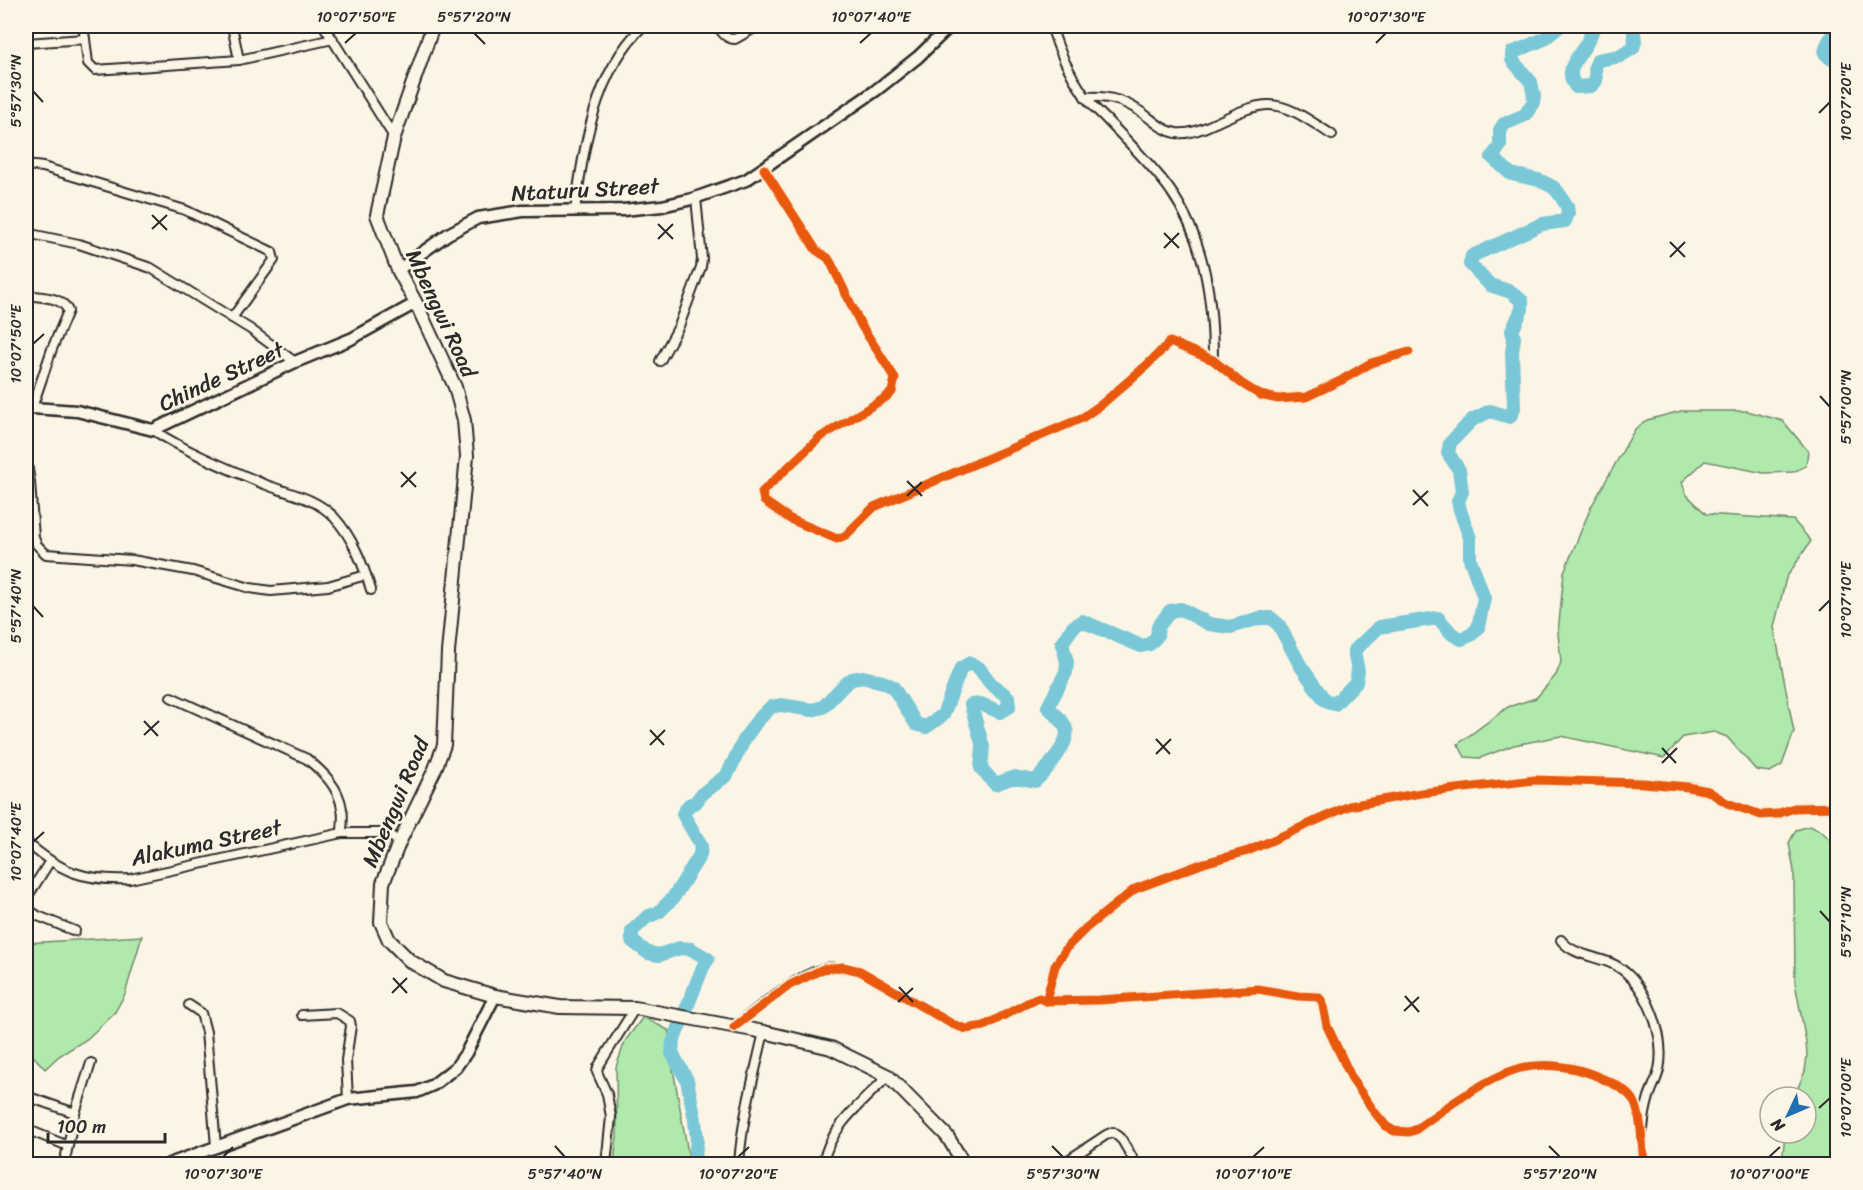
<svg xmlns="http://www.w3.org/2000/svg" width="1863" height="1190" font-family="Sriracha,sans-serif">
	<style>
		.green { fill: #b0e9ac; stroke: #6e8a6c; stroke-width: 1.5 }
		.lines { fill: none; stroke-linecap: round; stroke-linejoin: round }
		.river { stroke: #7ac8d7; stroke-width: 14 }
		.street-casing { stroke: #2b2b2b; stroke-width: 12 }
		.secondary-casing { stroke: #2b2b2b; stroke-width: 15 }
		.primary-casing { stroke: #2b2b2b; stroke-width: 16 }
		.street { stroke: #fcf5e5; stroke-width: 8 }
		.secondary { stroke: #fcf5e5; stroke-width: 10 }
		.primary { stroke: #fcf5e5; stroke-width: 12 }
		.cycleway-casing { stroke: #fcf5e5; stroke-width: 13 }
		.cycleway { stroke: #e8590c; stroke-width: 9 }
		.ticks { fill: none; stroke: #2b2b2b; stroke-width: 2 }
		.labels { text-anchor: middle; stroke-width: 5; stroke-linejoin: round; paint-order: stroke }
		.street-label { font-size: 22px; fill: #2b2b2b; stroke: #fcf5e5 }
		.neatline { fill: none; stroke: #2b2b2b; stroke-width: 2 }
		.ticks-label { font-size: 15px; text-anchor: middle; fill: #2b2b2b }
	</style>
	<rect width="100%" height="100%" fill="#fcf5e5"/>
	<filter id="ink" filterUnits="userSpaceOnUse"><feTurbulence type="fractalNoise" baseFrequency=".0167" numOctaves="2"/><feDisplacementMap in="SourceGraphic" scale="12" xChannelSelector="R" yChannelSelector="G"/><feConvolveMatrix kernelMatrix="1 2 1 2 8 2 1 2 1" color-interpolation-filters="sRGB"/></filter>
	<g filter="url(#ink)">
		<g class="green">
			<path d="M1681 411H1747L1783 421 1808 451 1806 466 1793 472 1764 473 1705 461 1682 482 1686 494 1706 514 1793 520 1811 541 1786 578 1774 627 1794 732 1782 765 1770 772 1756 770 1727 737 1714 732 1683 737 1664 758 1561 736 1514 745 1480 758 1465 757 1458 744 1508 707 1536 698 1556 675 1561 662 1558 633 1564 572 1591 507 1635 429 1647 420Z"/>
			<path d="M1810 826 1822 832 1837 846V1164H1782L1785 1133H1806V1097H1794L1805 1071 1807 1056 1806 1042 1795 983 1794 871 1789 843 1796 830Z"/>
			<path d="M142 936 125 994 115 1012 87 1039 59 1056 45 1069 26 1048V943Z"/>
			<path d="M643 1017 668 1030 672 1044 671 1058 690 1164H614L617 1136 616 1067 625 1041Z"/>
		</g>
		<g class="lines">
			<g class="river">
				<path d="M1594 26C1592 32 1590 38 1586 44 1578 58 1563 71 1576 87L1591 86 1596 81 1595 67 1598 60 1620 56 1633 48 1635 41 1633 26"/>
				<path d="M1837 26 1827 45 1825 53 1830 58 1838 55"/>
				<path d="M694 1164 697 1140 695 1120 687 1080 672 1053 673 1042 703 967 708 959 691 949 680 948 659 955 648 953 632 941V931L647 917 659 912 673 898 700 855 701 845 683 814 689 805 696 802 702 794 727 775 745 738 757 721 771 707 781 705 812 710 823 707 844 685 852 679 863 677 883 682 893 687 916 724 926 727 943 715 961 668 970 663 979 668 991 684 1008 697 1009 707 1000 712 981 704 971 705 983 747 981 768 995 784 1015 777 1035 781C1045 772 1071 742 1066 729 1064 720 1054 714 1048 707L1066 672 1067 662 1062 643 1073 627 1082 621 1141 646 1150 644 1157 636 1158 627 1170 611 1181 609 1209 624 1230 627 1260 618H1271L1279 625 1300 665 1318 691 1325 700 1335 704 1356 682 1358 671 1354 651 1379 627 1438 618 1452 634 1461 639 1471 635 1478 628 1484 598 1470 559V538L1460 510 1458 501 1462 492 1459 470 1448 453 1450 443 1472 420 1490 411 1510 417 1514 408 1512 352 1514 338 1512 331 1522 309V301L1511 292 1490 285 1470 264 1472 256 1542 224 1565 221 1568 213 1567 206 1558 192 1553 187 1539 180 1511 174 1492 157 1500 146V130L1504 124 1525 115 1533 103 1534 96 1531 82 1512 60V53L1544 39 1560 26"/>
			</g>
			<defs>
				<g id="street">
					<path d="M83 26 85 39"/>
					<path d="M232 26 239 60"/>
					<path d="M324 26 394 137"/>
					<path d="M717 26C722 32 726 39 735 39L758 26"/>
					<path d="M1051 26C1059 52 1068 72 1084 95 1090 104 1098 111 1106 119 1126 140 1153 166 1170 190 1205 240 1213 300 1213 360"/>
					<path d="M26 43 85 39 88 63 95 70 239 60 333 39"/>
					<path d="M1085 97C1111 95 1128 102 1148 117 1157 124 1165 131 1176 133 1189 135 1203 129 1215 123 1231 116 1249 106 1267 105 1290 104 1313 123 1332 135"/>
					<path d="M26 165 43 167 185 210 272 252 274 260 232 318"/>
					<path d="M764 169 816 250 828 258 831 263 861 325 895 378 892 392 885 398 819 438 762 492 764 501 790 519 837 539 846 535 874 507 1082 418 1102 404 1147 365 1170 342 1213 360 1241 383 1260 395 1278 399 1306 397 1342 380 1371 363 1409 352"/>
					<path d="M575 211C584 146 594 74 643 26"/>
					<path d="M26 233 79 244 151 268 250 329 295 362"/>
					<path d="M26 295C39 297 63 296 68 311L52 349 32 408"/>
					<path d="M660 361 679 326 701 267 702 259 696 198"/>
					<path d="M153 430C187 452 226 468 264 484 289 494 315 497 334 517 353 538 363 564 371 590"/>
					<path d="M26 457 30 482 34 538 37 545 46 554 132 560 193 571 250 588 271 591 328 586 366 575"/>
					<path d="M171 697 307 759C323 772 339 787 342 809 344 816 342 825 342 833"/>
					<path d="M26 842C61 872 83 881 130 879L342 833H388L399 843"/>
					<path d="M26 899 50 861"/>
					<path d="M26 908 38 916 75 931"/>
					<path d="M1561 940C1573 956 1598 956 1615 965 1647 983 1666 1036 1659 1070 1657 1079 1652 1088 1649 1097 1646 1107 1644 1118 1643 1129"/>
					<path d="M1046 1001 1055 966 1068 946 1086 928 1135 889 1204 863 1248 851 1349 806 1421 793 1535 780 1643 783 1688 787 1708 791 1727 803 1761 815 1777 814 1794 808 1838 807"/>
					<path d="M189 1005 201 1013 206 1032 216 1146"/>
					<path d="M302 1015 337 1013 350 1021 351 1026 346 1060 348 1099"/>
					<path d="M735 1026C759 1007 793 978 822 969 835 965 847 968 860 971L952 1024 966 1029 984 1026 1033 1000 1039 998 1046 1001 1099 1000 1258 989 1298 996 1318 997 1322 1001 1327 1026 1353 1081 1376 1114 1386 1126 1394 1131 1409 1132 1415 1130C1444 1109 1487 1077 1521 1068 1546 1062 1578 1067 1601 1078 1613 1083 1628 1090 1634 1101 1642 1117 1642 1147 1644 1164"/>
					<path d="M26 1096 75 1113"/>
					<path d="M26 1129 68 1146 64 1164"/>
					<path d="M68 1146 75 1113 91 1063"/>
					<path d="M606 1164 611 1117 607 1094 597 1072 598 1067 635 1008"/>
					<path d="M739 1164C742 1119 754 1076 764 1032"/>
					<path d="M823 1164C829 1127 863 1102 888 1076"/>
					<path d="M1062 1164 1106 1135 1113 1132 1122 1140 1132 1157"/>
				</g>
				<g id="secondary">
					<path d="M398 270 448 234 478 218 523 211 623 210 662 206 692 199 746 180 875 91 918 57 950 26"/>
					<path d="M26 410 32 408 77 411 153 430 295 362 351 339 416 303"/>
					<path d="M169 1164 348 1099 417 1092 433 1085 456 1067 466 1053 495 996"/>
				</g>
				<path id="primary" d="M433 26 394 137 377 215 398 270 416 303 455 387 464 420 467 456 448 652 444 745 435 769 399 843 383 883 381 922 389 940 410 961 444 981 495 996 560 1007 635 1008 764 1032 831 1048 888 1076 947 1136 964 1164"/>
			</defs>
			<use href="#street" class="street-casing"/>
			<use href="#secondary" class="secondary-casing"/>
			<use href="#primary" class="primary-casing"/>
			<use href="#street" class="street"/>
			<use href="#secondary" class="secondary"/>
			<use href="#primary" class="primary"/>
			<defs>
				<g id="cycleway">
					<path d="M764 169 816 250 828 258 831 263 861 325 895 378 892 392 885 398 819 438 762 492 764 501 790 519 837 539 846 535 874 507 1082 418 1102 404 1147 365 1170 342 1213 360 1241 383 1260 395 1278 399 1306 397 1342 380 1371 363 1409 352"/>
					<path d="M1046 1001 1055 966 1068 946 1086 928 1135 889 1204 863 1248 851 1349 806 1421 793 1535 780 1643 783 1688 787 1708 791 1727 803 1761 815 1777 814 1794 808 1838 807"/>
					<path d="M734 1027 790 985 823 969 843 967 860 971 952 1024 966 1029 984 1026 1033 1000 1039 998 1046 1001 1099 1000 1258 989 1298 996 1318 997 1322 1001 1327 1026 1353 1081 1376 1114 1386 1126 1394 1131 1409 1132 1415 1130C1444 1109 1487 1077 1521 1068 1546 1062 1578 1067 1601 1078 1613 1083 1628 1090 1634 1101 1642 1117 1642 1147 1644 1164"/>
				</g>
			</defs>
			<use href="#cycleway" class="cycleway-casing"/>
			<use href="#cycleway" class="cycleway"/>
		</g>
	</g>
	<path class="ticks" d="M474 33 485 44M345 43 356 33M860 43 871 33M1376 43 1386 33M33 91 43 102M1819 113 1830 102M152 215 167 230M658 224 673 239M152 229 167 215M1164 233 1179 248M658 239 673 224M1670 242 1685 257M1164 248 1179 233M1670 257 1685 242M33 344 44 334M1820 396 1830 407M401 472 416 487M907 481 922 496M401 487 416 472M1413 490 1428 506M907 496 922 482M1413 505 1428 491M33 606 43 617M1819 611 1830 600M144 721 158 736M650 730 664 745M144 735 159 721M1156 739 1170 754M650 745 665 730M1662 748 1676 763M1156 754 1171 739M1662 763 1677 748M33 842 44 832M1820 911 1830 922M393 978 407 993M899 987 913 1002M392 993 407 978M1405 996 1419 1012M898 1002 913 988M1404 1011 1419 997M1819 1108 1830 1098M555 1146 565 1157M1052 1146 1063 1157M1549 1146 1560 1157M223 1157 233 1147M738 1157 749 1147M1253 1157 1264 1147M1769 1157 1780 1147"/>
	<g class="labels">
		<g class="street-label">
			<text transform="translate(585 189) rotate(-3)" y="8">Ntaturu Street</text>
			<text transform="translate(442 313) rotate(65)" y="8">Mbengwi Road</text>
			<text transform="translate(221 376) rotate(-25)" y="8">Chinde Street</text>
			<text transform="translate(395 802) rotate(-67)" y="8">Mbengwi Road</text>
			<text transform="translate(206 842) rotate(-12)" y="8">Alakuma Street</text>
		</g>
	</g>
	<rect width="1863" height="1190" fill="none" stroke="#fcf5e5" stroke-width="66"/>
	<g transform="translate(1788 1115) rotate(226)"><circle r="28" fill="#fcf5e5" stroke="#a8a49b" stroke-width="1.5"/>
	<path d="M0-4.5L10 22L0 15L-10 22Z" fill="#1f6fb2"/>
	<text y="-9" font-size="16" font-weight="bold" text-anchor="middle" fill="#2b2b2b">N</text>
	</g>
	<path d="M48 1133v9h117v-9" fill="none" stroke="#2b2b2b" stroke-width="3"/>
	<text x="57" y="1133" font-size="18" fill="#2b2b2b" stroke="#fcf5e5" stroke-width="4.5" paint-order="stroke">100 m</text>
	<rect x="33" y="33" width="1797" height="1124" class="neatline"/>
	<g class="ticks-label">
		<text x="356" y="22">10°07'50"E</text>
		<text x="474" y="22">5°57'20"N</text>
		<text x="871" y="22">10°07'40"E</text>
		<text x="1386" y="22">10°07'30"E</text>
		<text transform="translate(16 91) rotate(-90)" y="5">5°57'30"N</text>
		<text transform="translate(1846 102) rotate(-90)" y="5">10°07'20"E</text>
		<text transform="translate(16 344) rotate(-90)" y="5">10°07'50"E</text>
		<text transform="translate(1846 407) rotate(-90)" y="5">5°57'00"N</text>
		<text transform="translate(1846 600) rotate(-90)" y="5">10°07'10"E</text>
		<text transform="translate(16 606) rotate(-90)" y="5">5°57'40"N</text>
		<text transform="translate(16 842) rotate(-90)" y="5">10°07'40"E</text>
		<text transform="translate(1846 922) rotate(-90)" y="5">5°57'10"N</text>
		<text transform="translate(1846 1098) rotate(-90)" y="5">10°07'00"E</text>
		<text x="223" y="1179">10°07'30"E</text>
		<text x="565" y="1179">5°57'40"N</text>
		<text x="738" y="1179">10°07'20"E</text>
		<text x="1063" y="1179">5°57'30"N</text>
		<text x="1253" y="1179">10°07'10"E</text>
		<text x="1560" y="1179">5°57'20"N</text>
		<text x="1769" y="1179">10°07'00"E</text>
	</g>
</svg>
